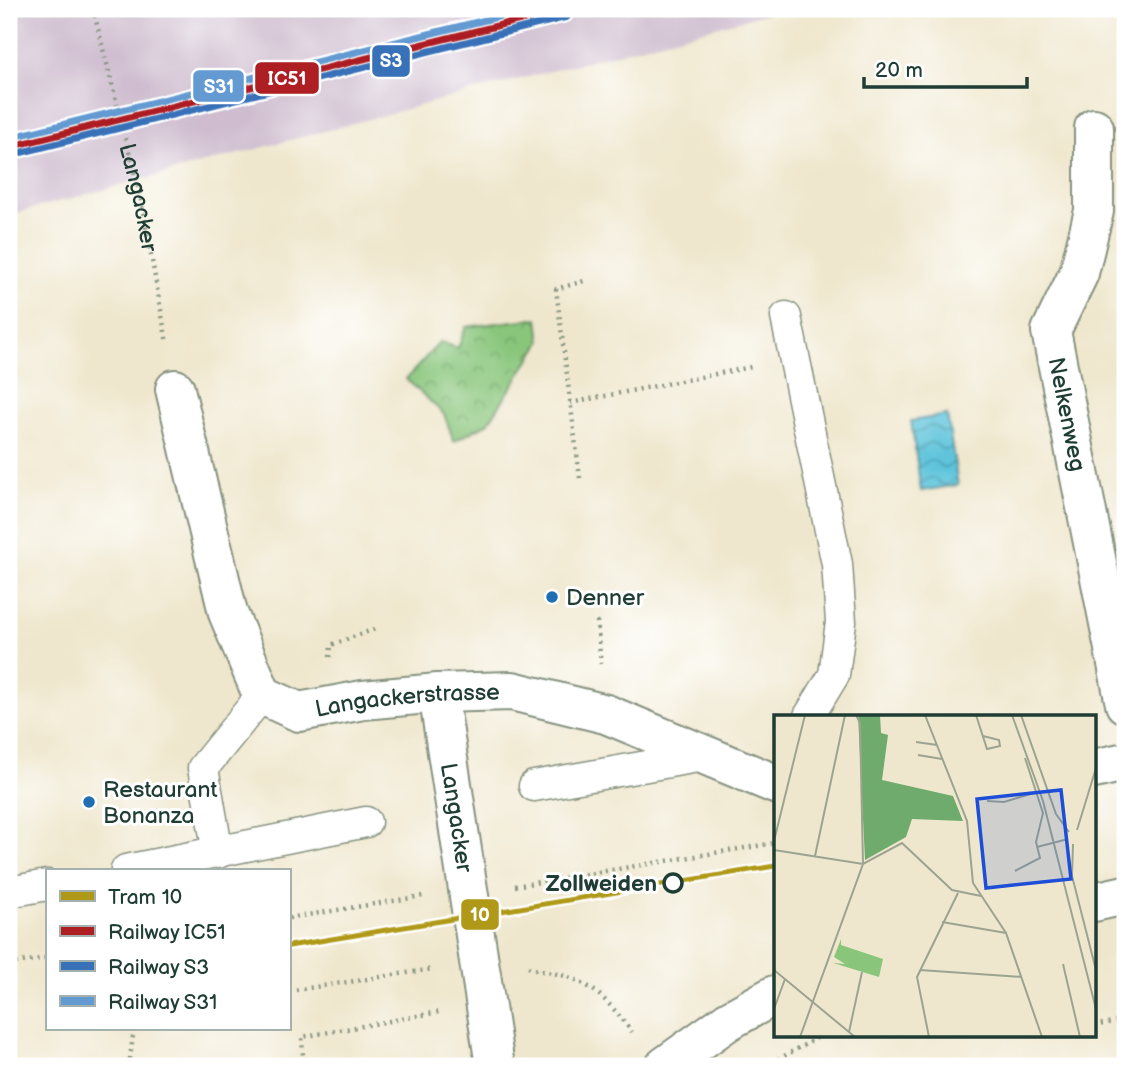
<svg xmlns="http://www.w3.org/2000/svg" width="1134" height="1075" font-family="'Balsamiq Sans',sans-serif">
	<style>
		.railway { fill: #cfbdcf }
		.park { fill: url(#park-crowns); stroke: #548258; stroke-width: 2 }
		.water { fill: url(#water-waves); stroke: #3e8088; stroke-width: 2 }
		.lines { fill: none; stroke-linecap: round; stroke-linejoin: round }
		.lane-casing { stroke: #879280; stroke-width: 33 }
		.street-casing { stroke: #879280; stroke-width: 42 }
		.secondary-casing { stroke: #879280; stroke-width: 42 }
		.path { stroke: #879280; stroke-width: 4.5; stroke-dasharray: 2 5; stroke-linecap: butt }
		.lane { stroke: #fff; stroke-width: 30 }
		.street { stroke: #fff; stroke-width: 38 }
		.secondary { stroke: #fff; stroke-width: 38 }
		.rail-1-casing { stroke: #fff; stroke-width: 12 }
		.rail-2-casing { stroke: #fff; stroke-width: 12 }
		.rail-3-casing { stroke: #fff; stroke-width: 12 }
		.rail-1 { stroke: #ad1f23; stroke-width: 7 }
		.rail-2 { stroke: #3971b8; stroke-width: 7 }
		.rail-3 { stroke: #639ad2; stroke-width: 7 }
		.tram-1-casing { stroke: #fff; stroke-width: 10 }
		.tram-1 { stroke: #b09919; stroke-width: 5 }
		.poi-dot { fill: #1f6fb2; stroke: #fff; stroke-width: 2.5 }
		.stop-dot { fill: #fff; stroke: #1f3d34; stroke-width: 3.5 }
		.labels { text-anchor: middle; stroke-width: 6; stroke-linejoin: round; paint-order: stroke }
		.street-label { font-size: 23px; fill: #1f3d34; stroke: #fff }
		.poi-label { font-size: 23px; fill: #1f3d34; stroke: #fff; text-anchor: start }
		.stop-label { font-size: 23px; font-weight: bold; fill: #1f3d34; stroke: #fff; text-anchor: end }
		.inset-road { fill: none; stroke: #9ca390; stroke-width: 2 }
		.view { fill: #1d4ed8; fill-opacity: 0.15; stroke: #1d4ed8; stroke-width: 3.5 }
		.inset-edge { fill: none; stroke: #1f3d34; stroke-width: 3.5 }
		.line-badge { stroke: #fff; stroke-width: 2.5 }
		.badge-label { font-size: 19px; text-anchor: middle; font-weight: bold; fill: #fff }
	</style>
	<defs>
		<pattern id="park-crowns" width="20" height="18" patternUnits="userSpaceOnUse" patternTransform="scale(1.75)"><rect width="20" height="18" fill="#89c67c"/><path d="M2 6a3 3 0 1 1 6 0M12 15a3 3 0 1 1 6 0" fill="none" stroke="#6fa266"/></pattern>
		<pattern id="water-waves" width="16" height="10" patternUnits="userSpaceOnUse" patternTransform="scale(1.75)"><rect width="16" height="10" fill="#5ec4db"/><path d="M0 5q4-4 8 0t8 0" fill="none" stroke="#4da0b2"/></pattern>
	</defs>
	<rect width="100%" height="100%" fill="#fff"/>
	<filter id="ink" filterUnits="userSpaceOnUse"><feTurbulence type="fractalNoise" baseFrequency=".0143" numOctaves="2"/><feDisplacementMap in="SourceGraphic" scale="14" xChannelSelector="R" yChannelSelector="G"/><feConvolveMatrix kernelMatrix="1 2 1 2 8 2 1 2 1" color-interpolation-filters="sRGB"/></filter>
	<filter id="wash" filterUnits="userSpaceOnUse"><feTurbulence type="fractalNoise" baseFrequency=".00686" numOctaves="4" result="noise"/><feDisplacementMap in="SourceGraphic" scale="28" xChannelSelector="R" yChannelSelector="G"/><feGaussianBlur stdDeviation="1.57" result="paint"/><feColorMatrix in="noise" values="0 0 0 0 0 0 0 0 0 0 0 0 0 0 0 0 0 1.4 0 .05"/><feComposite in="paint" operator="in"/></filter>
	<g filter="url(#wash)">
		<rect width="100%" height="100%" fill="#efe7cd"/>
		<path class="railway" d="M9 9H783L9 215Z"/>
		<path class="park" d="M538 318 541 342 488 423 454 441 444 414 406 379 440 342 458 348 466 327Z"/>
		<path class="water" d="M947 415 958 485 921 491 911 421Z"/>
	</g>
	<g filter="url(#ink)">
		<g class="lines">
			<defs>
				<g id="lane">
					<path d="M786 317 837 564 841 622 834 675 809 716"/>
					<path d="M534 786 709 755"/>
					<path d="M218 853 203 768 262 695"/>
					<path d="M126 870 366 822"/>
					<path d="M9 892 47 885"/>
				</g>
				<g id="street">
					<path id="s2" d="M1094 128V211L1079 273 1051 331 1125 704"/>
					<path id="s3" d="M175 389 228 613 262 695 299 712 363 700 438 693 512 691 606 714 775 784"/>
					<path id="s4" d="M438 693 495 1066"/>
					<path d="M1094 769 1125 762"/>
				</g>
				<g id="secondary">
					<path d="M1094 902 1125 895"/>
					<path d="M665 1066 728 1021 775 995"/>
				</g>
			</defs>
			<use href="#lane" class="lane-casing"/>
			<use href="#street" class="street-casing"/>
			<use href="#secondary" class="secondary-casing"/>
			<g class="path">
				<path id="s1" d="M93 9 140 195 167 343"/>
				<path d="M570 403 751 367"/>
				<path d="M580 478 556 289 584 281"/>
				<path d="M597 621 601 664"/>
				<path d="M330 657 331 645 375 629"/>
				<path d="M515 886 775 843"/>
				<path d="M289 918 423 896"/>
				<path d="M9 964 47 958"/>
				<path d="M528 967C539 971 550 972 561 975 594 983 612 1006 632 1032"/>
				<path d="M289 991 433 969"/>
				<path d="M1094 1026 1125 1019"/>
				<path d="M129 1066 134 1028"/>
				<path d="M310 1066 303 1057 302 1037 439 1012"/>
				<path d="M766 1066 822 1035"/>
			</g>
			<use href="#lane" class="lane"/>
			<use href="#street" class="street"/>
			<use href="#secondary" class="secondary"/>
			<defs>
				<path id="rail-1" d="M9 147 565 9"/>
				<path id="rail-2" d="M11 155 567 17"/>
				<path id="rail-3" d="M9 138 530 9"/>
			</defs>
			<use href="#rail-1" class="rail-1-casing"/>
			<use href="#rail-2" class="rail-2-casing"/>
			<use href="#rail-3" class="rail-3-casing"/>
			<use href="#rail-1" class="rail-1"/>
			<use href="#rail-2" class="rail-2"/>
			<use href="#rail-3" class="rail-3"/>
			<defs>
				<path id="tram-1" d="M289 946 775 866"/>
			</defs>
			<use href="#tram-1" class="tram-1-casing"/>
			<use href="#tram-1" class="tram-1"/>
		</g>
	</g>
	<g class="poi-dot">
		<circle cx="552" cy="597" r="7"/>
		<circle cx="89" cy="802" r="7"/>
	</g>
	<circle class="stop-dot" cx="673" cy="883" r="9"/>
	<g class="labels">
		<g class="street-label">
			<text dy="8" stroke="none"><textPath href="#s1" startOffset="194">Langacker</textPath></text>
			<text dy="8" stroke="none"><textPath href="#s2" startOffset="296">Nelkenweg</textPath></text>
			<text dy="8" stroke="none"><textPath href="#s3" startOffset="469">Langackerstrasse</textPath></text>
			<text dy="8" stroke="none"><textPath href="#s4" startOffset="126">Langacker</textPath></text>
		</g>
		<g class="poi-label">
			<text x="566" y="605">Denner</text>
			<text x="103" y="797">Restaurant<tspan x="103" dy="26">Bonanza</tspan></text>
		</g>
		<g class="stop-label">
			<text x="657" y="891">Zollweiden</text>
		</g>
	</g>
	<g transform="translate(774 715)">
		<rect width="322" height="322" fill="#efe7cd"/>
		<path d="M84 0H106L107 18 114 20 108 65 179 81 189 106 138 104 132 122 91 145Z" fill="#6eab6c"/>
		<path d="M67 224V230L109 244 105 262 59 248 71 249 60 242Z" fill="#89c67c"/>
		<path class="inset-road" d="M151 0 193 106 199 168 232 218 268 322M202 0 213 34 226 31 225 25 209 21M238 0 269 86 322 294M247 0 282 99 295 117M142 27 163 30M144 40 168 44M213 86 230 87 263 77M303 115 322 53M0 126 31 0M299 129 298 161 322 255M263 132 294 124M0 135 89 149 128 128 178 175 207 181M41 141 71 0M241 156 266 143 262 127 269 98 251 43M168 207 232 218M289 249 306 322M0 255 81 322M146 255 248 262M0 294 11 264M75 317 88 257M26 322 89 149 86 8 82 0M155 322 143 262 184 178"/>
		<path class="view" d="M287 75 297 164 212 173 203 84Z"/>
		<rect width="322" height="322" class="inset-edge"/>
	</g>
	<g class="line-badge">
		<rect x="371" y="44" width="40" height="34" rx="7" fill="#3971b8"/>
		<rect x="254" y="61" width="66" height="34" rx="7" fill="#ad1f23"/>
		<rect x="192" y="69" width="53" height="34" rx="7" fill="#639ad2"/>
		<rect x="460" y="898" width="40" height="33" rx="7" fill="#b09919"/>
	</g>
	<g class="badge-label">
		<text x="391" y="67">S3</text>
		<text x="287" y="85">IC51</text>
		<text x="219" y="93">S31</text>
		<text x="480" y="921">10</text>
	</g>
	<rect width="1134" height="1075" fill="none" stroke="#fff" stroke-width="35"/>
	<rect x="46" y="869" width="245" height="161" fill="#ffffff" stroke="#a5b1ae" stroke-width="2"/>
	<rect x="60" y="891" width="35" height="10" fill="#b09919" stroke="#a5b1ae" stroke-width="2"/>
	<text x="108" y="904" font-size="21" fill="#1f3d34">Tram 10</text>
	<rect x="60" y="926" width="35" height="10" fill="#ad1f23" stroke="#a5b1ae" stroke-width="2"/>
	<text x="108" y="939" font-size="21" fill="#1f3d34">Railway IC51</text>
	<rect x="60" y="961" width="35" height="10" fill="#3971b8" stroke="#a5b1ae" stroke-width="2"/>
	<text x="108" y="974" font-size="21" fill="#1f3d34">Railway S3</text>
	<rect x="60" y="996" width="35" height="10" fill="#639ad2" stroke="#a5b1ae" stroke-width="2"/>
	<text x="108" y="1009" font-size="21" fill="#1f3d34">Railway S31</text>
	<path d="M864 77v10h163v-10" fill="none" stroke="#1f3d34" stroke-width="3.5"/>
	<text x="875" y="77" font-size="21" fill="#1f3d34" stroke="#ffffff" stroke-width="5" paint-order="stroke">20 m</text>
</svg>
